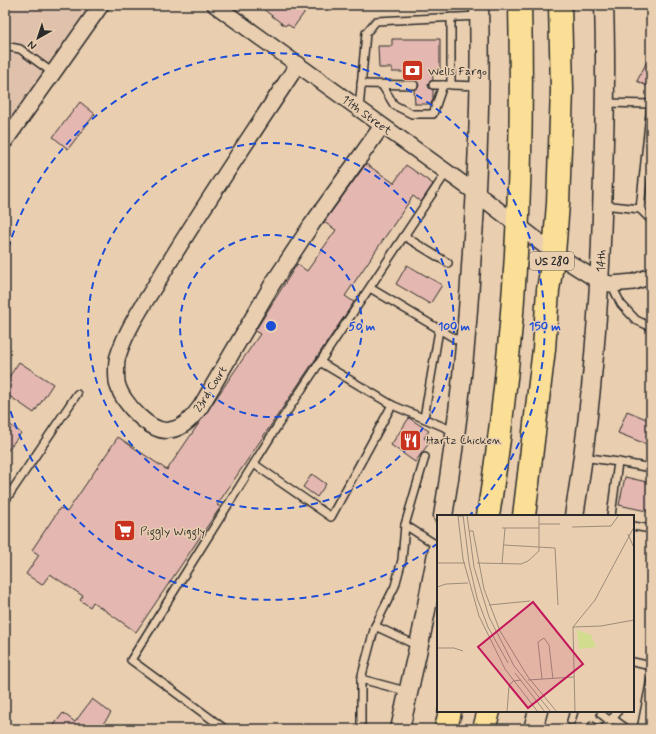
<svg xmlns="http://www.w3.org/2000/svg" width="656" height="734" font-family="Mynerve,sans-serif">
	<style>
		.built { fill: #e0c1ab }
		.building { fill: #e4b8b0; stroke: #2b2b2b }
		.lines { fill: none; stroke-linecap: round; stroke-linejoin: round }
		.service-casing { stroke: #2b2b2b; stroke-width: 10 }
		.minor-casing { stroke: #2b2b2b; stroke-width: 18 }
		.tertiary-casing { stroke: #2b2b2b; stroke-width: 21 }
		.trunk-casing { stroke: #2b2b2b; stroke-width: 25 }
		.service { stroke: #e9ceb0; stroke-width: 7 }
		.minor { stroke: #e9ceb0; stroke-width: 15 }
		.tertiary { stroke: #e9ceb0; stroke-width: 18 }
		.trunk { stroke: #fbdf96; stroke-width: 22 }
		.ring { fill: none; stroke: #1d4ed8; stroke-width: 2; stroke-dasharray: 7 5 }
		.labels { text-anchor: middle; stroke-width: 3; stroke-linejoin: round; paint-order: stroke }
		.shield { fill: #e9ceb0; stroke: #645c53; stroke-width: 1 }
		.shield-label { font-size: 11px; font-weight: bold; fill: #2b2b2b }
		.poi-label { font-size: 12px; fill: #2b2b2b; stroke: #e9ceb0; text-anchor: start }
		.street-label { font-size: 12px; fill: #2b2b2b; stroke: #e9ceb0 }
		.inset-road { fill: none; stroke: #9d8d7b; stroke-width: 1 }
		.view { fill: #c2185b; fill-opacity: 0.15; stroke: #c2185b; stroke-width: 2 }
		.inset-edge { fill: none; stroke: #2b2b2b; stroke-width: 2 }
		.centre { fill: #1d4ed8; stroke: #e9ceb0; stroke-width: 2 }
		.ring-label { font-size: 12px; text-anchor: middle; font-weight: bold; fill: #1d4ed8; stroke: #e9ceb0; stroke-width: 3; stroke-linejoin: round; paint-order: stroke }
	</style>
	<rect width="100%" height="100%" fill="#e9ceb0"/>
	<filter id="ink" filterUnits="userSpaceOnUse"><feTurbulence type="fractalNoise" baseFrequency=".025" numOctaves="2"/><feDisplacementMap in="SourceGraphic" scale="8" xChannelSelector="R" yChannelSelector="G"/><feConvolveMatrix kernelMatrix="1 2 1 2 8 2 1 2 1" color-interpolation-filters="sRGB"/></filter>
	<g filter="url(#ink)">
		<path class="built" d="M5 5H90L5 124Z"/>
		<g class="building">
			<path d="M258 5H310L293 28 287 24 285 26Z"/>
			<path d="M392 39H440V70H432L433 80 429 82 428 85 429 88 433 90V99L431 104H415L414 90 418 88 419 85 417 81 414 80V72H392V68H379L378 46H392Z"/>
			<path d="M651 54V88L637 81Z"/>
			<path d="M80 102 95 114 68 149 53 137Z"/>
			<path d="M366 164 394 183 406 165 433 184 421 202 413 196 345 296 354 302 217 505 221 507 217 512 136 632 93 602 90 607 80 600 83 596 50 574 42 585 26 574 39 555 32 550 60 508 67 512 118 437 167 470 260 334 255 331 297 264 307 271 336 230 324 222Z"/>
			<path d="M407 265 442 285 430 304 396 284Z"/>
			<path d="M19 362 53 384 34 413 5 393V383Z"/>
			<path d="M627 411 651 421V446L618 433Z"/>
			<path d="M409 418 429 431 424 438 430 442 415 462 391 445Z"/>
			<path d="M5 421 21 433 5 454Z"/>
			<path d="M312 474 326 484 317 497 303 487Z"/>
			<path d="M625 477 651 483V512L619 505Z"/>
			<path d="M92 699 111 713 99 729H51L63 713 75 722Z"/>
		</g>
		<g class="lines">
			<defs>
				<g id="service">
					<path d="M451 17V85L479 86"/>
					<path d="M5 46 20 49 53 73"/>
					<path d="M361 84 414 85"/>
					<path d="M382 85 394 105 412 114H433L443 85"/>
					<path d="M433 85H446"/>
					<path d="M605 103 651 104 640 209"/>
					<path d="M359 109 366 33 376 21 479 16"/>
					<path d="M603 205 640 209 651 220"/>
					<path d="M404 236 448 263"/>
					<path d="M611 284 621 304 636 320 651 327"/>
					<path d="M370 288 464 344"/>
					<path d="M320 362 392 405 456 432"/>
					<path d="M424 418 439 330"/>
					<path d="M583 457 618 462 611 516"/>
					<path d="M618 462 651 468"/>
					<path d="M254 464 331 517 392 405"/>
					<path d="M5 501 77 394"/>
					<path d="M405 525 425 457"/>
					<path d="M633 526 651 529"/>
					<path d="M375 626 418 646"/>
					<path d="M633 662 651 666"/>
					<path d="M361 679 409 692"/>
					<path d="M601 714 610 721"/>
					<path d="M612 718 627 729"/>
					<path d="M571 721 574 711"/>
					<path d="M592 726 596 729"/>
					<path d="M225 729 131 660 278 425 446 173"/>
					<path d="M361 729V679L375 626 395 586 402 560 405 525 438 546"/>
					<path d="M604 729 617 713 615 711"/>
					<path d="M641 729 651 679"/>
				</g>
				<g id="minor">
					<path d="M215 5 476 193 554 253 600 282 611 284 634 282 651 276"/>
					<path d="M298 64C253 133 207 200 164 271 148 298 128 325 118 356 116 361 116 381 118 386 123 403 151 434 170 430 184 428 193 417 201 406L273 283 312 224 382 126"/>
					<path d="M5 141 101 5"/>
				</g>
				<g id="tertiary">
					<path d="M443 516C458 428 467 339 472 251 478 169 481 87 479 5"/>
					<path d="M574 516C593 403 601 289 603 175 605 118 606 62 604 5"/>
					<path d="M400 729 422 631 438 548"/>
					<path d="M533 729 538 711"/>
				</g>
				<g id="trunk">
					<path d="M488 516C515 347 524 176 520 5"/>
					<path d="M524 516 544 349 548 290 554 253 558 204 562 90 560 5"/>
					<path d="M446 729 450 711"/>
					<path d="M484 729 489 711"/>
				</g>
			</defs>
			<use href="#service" class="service-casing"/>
			<use href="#minor" class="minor-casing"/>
			<use href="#tertiary" class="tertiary-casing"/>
			<use href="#trunk" class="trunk-casing"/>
			<use href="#service" class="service"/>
			<use href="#minor" class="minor"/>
			<use href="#tertiary" class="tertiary"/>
			<use href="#trunk" class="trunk"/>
		</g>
	</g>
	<g class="ring">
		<circle cx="271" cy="326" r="91"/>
		<circle cx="271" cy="326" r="183"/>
		<path d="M438 543A274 274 0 0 1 5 392M5 260A274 274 0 1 1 470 515"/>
	</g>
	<defs>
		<symbol id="bank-square" viewBox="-11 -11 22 22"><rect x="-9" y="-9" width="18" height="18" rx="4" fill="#c8321e" stroke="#e9ceb0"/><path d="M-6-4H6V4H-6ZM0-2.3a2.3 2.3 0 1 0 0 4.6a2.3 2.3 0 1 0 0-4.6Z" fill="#fff"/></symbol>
		<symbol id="restaurant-square" viewBox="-11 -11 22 22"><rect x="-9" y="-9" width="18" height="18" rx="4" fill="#c8321e" stroke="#e9ceb0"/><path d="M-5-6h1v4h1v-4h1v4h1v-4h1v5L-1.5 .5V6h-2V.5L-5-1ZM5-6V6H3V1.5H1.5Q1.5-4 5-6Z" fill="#fff"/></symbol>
		<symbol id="supermarket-square" viewBox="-11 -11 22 22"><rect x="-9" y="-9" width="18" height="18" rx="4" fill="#c8321e" stroke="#e9ceb0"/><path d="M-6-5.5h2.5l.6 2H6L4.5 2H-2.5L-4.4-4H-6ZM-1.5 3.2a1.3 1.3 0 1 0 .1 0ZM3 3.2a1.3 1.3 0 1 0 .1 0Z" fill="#fff"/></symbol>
	</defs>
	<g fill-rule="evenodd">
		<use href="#bank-square" x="400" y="58" width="25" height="25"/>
		<use href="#restaurant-square" x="398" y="428" width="25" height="25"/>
		<use href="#supermarket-square" x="112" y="518" width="25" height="25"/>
	</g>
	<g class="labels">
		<rect class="shield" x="530" y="252" width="44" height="18" rx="3"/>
		<g class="shield-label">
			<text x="552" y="265">US 280</text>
		</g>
		<g class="poi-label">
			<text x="428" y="75">Wells Fargo</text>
			<text x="426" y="444">Hartz Chicken</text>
			<text x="140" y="535">Piggly Wiggly</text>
		</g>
		<g class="street-label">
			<text transform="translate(367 115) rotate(36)" y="4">11th Street</text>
			<text transform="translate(601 261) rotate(-87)" y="4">14th</text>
			<text transform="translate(210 389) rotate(-58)" y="4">23rd Court</text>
		</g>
	</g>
	<g transform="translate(437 515)">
		<rect width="197" height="197" fill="#e9ceb0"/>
		<path d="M140 115 154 120 159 132 142 134Z" fill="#d1dc8f"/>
		<path class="inset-road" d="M26 0 32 48 40 83 51 112 71 148M30 0 37 52 52 102 77 151 114 197M26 1H21L26 44 42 101 68 154 101 197M102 9H123M135 12 174 11 182 0M65 13H102M32 16H36L47 74 63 116 91 162 120 197M191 19 197 33M67 30 118 33 121 90M0 48H28M40 48 84 49 91 46 102 36V0M65 49 68 13M0 72 9 69 31 68M52 90 93 86M136 112 164 111 197 105M0 133H17L26 136M78 158 108 197M105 164 101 127 107 123 112 130 116 164M91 165 137 162M70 197 72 171 76 166 84 165M138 197 136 112 158 85 197 12"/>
		<path class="view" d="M96 87 146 149 91 193 41 132Z"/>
		<rect width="197" height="197" class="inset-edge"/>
	</g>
	<circle cx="271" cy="326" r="6" class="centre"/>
	<g class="ring-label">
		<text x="362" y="330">50 m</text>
		<text x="454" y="330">100 m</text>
		<text x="545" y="330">150 m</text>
	</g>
	<rect width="656" height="734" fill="none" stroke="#e9ceb0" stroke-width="20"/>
	<rect x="10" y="10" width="636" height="714" fill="none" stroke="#2b2b2b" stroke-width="1.5" filter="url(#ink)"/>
	<g transform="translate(38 38) rotate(219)" stroke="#e9ceb0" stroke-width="3" paint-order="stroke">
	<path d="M0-3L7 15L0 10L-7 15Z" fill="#2b2b2b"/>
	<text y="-6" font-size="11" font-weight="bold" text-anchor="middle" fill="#2b2b2b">N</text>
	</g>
</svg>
